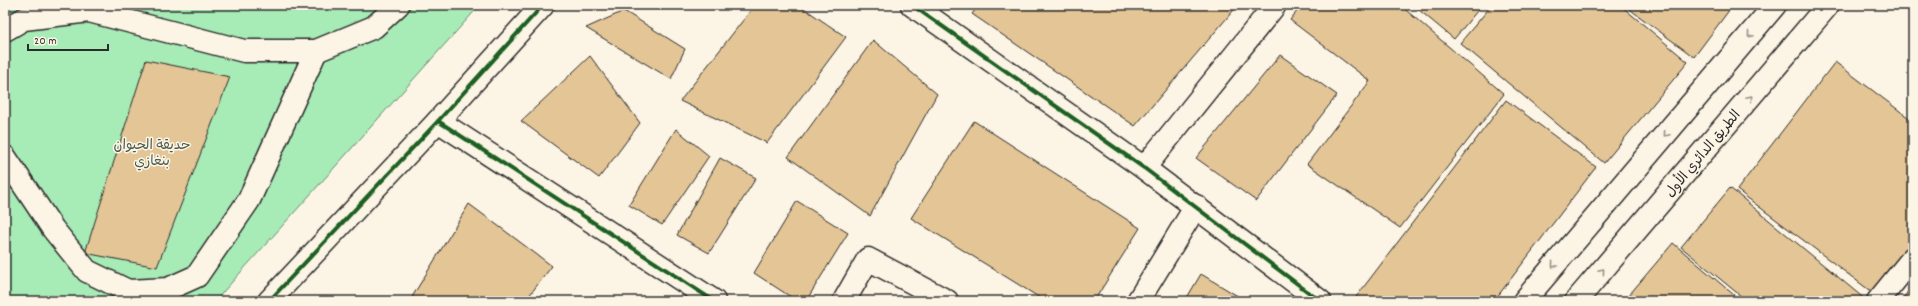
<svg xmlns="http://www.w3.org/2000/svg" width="1918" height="306" font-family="Dekko,'Playpen Sans Arabic',sans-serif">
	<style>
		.green { fill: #a7ebb6; stroke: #698b70 }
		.building { fill: #e3c596; stroke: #2b2b2b }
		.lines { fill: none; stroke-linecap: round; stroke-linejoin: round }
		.minor-casing { stroke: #2b2b2b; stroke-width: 25 }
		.major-casing { stroke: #2b2b2b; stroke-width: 25 }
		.minor { stroke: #fcf5e5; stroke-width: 22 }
		.major { stroke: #fcf5e5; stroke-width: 22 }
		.cycleway-casing { stroke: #fcf5e5; stroke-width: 6 }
		.cycleway { stroke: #1b5e20; stroke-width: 4 }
		.oneway { stroke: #949088 }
		.labels { text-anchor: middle; stroke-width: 3; stroke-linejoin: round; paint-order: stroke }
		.park-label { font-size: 14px; fill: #4a5b4e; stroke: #fcf5e5 }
		.street-label { font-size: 14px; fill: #2b2b2b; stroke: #fcf5e5 }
	</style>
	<rect width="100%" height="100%" fill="#fcf5e5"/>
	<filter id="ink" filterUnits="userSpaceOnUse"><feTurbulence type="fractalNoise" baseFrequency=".025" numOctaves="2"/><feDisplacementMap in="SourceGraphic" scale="8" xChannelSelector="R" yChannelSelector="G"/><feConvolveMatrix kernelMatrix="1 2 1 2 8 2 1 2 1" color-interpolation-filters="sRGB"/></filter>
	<g filter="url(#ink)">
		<path class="green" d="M5 5H480L215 301H5Z"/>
		<g class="building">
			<path d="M755 5H799L846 37 767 143 680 101Z"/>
			<path d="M979 5H1238L1135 126 972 14Z"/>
			<path d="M1302 5H1400L1504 94 1400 228 1307 164 1370 81 1290 20Z"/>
			<path d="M1413 5H1482L1454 39Z"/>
			<path d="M1492 5H1620L1688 62 1604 163 1460 43Z"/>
			<path d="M1624 5H1733L1694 57Z"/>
			<path d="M624 11 685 49 671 79 586 28Z"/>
			<path d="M873 40 937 94 870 216 788 157Z"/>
			<path d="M1280 55 1337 95 1256 201 1196 158Z"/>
			<path d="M590 56 640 123 599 178 521 121Z"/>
			<path d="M146 60 230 77 157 267 85 253Z"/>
			<path d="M1835 62 1913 121V241L1873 293 1737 190Z"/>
			<path d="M1506 100 1596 167 1494 301H1353Z"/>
			<path d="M974 121 1140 228 1094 301H1045L911 218Z"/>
			<path d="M676 129 709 156 662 225 629 205Z"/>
			<path d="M720 158 756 178 709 253 677 235Z"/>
			<path d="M1730 188 1866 300 1747 301 1681 247Z"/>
			<path d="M797 201 848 233 806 301H797L754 273Z"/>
			<path d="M469 204 552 266 525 301H418L412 297Z"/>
			<path d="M1673 243 1741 301H1624Z"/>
			<path d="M1201 274 1246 301H1185Z"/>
			<path d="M1913 285V301H1901Z"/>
		</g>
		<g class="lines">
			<defs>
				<g id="minor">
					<path d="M912 5 1144 168 1320 301"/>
					<path d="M5 30 24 19 89 11 244 51H316L374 27 398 5"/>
					<path d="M438 121 714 301"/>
					<path d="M5 157 53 229 87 271 128 291 168 289 197 276 249 200 316 51"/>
					<path d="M1144 168 1275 5"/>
					<path d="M269 301 438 121 543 5"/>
					<path d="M844 301 868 259 947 301"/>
					<path d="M1138 301 1196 206"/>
					<path d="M1878 301 1913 258"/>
				</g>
				<g id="major">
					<path d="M1524 301 1775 5"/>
					<path d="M1576 301 1828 5"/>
				</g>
			</defs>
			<use href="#minor" class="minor-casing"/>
			<use href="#major" class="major-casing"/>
			<use href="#minor" class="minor"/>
			<use href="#major" class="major"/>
			<defs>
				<g id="cycleway">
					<path d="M912 5 1144 168 1320 301"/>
					<path d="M438 121 714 301"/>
					<path d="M269 301 438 121 543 5"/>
				</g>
			</defs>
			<use href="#cycleway" class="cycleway-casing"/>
			<use href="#cycleway" class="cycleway"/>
		</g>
		<defs><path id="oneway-chevron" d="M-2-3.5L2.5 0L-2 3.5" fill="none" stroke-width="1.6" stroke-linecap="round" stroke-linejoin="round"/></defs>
		<g class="oneway">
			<use href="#oneway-chevron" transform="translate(1750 35) rotate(130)"/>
			<use href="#oneway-chevron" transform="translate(1750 98) rotate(-50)"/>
			<use href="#oneway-chevron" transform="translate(1666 134) rotate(130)"/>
			<use href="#oneway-chevron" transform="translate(1554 265) rotate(130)"/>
			<use href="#oneway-chevron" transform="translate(1602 271) rotate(-50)"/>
		</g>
	</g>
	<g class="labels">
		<g class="park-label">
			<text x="152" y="149">حديقة الحيوان<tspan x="152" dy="16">بنغازي</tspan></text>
		</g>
		<g class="street-label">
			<text transform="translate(1702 153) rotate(-50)" y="5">الطريق الدائري الأول</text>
		</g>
	</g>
	<rect width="1918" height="306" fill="none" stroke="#fcf5e5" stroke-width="20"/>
	<rect x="10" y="10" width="1898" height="286" fill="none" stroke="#2b2b2b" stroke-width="1.5" filter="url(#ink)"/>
	<path d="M28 44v6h80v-6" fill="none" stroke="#2b2b2b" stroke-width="2"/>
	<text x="34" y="44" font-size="12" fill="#2b2b2b" stroke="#fcf5e5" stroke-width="3" paint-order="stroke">20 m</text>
</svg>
